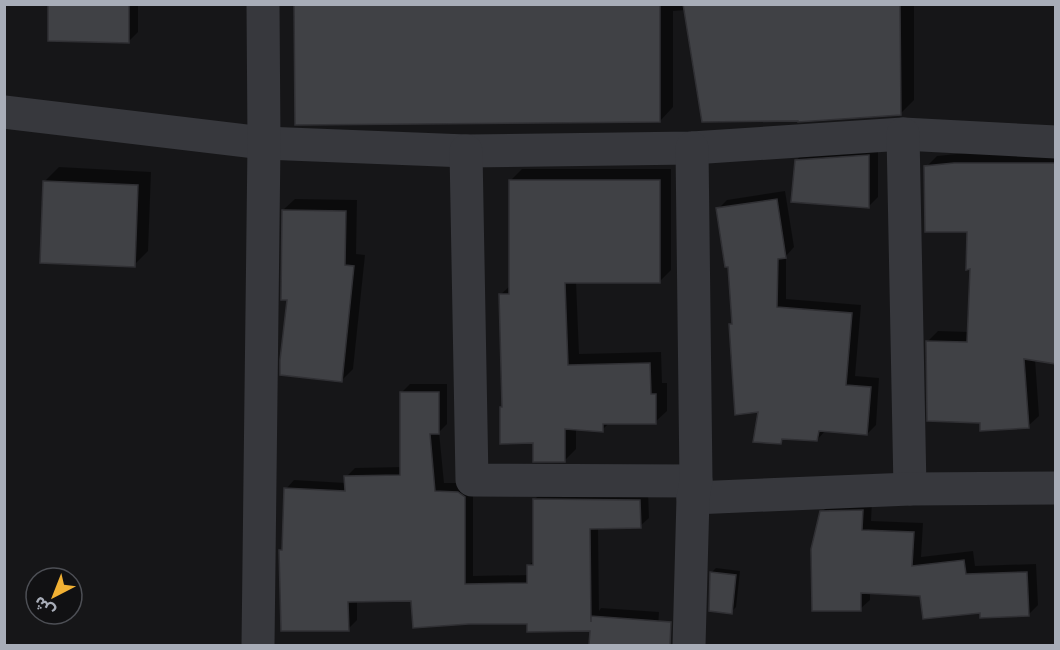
<svg xmlns="http://www.w3.org/2000/svg" width="1060" height="650" font-family="Cabin,'Noto Sans Arabic',sans-serif">
	<style>
		.shadow { fill: #0007 }
		.building { fill: #404145; stroke: #303034; stroke-width: 1.5 }
		.lines { fill: none; stroke-linecap: round; stroke-linejoin: round }
		.minor { stroke: #37383d; stroke-width: 33 }
	</style>
	<rect width="100%" height="100%" fill="#161618"/>
	<g class="shadow">
		<path d="M49 4H138V32L128 42Z"/>
		<path d="M296 4H914V100L900 114 686 10 673 11V107L660 121Z"/>
		<path d="M878 147V197L869 206 796 161 805 151Z"/>
		<path d="M1056 150V362L1035 359 1039 416 1028 426 981 421 927 342 938 331 969 332 972 268 969 230 926 167 937 156 966 153Z"/>
		<path d="M59 167 151 172 148 251 134 265 45 181Z"/>
		<path d="M522 169H671V270L660 281H576L579 354 661 352 662 383H667V411L655 422 609 423 602 430 576 428V449L565 460 534 442 501 407 503 405 500 295 511 285 510 181Z"/>
		<path d="M785 191 794 247 786 256V299L861 305 855 376 879 378 876 425 867 434 826 430 817 440 785 438 781 442 760 410 730 325 733 322 730 265 718 209 727 200Z"/>
		<path d="M295 199 357 200 356 254 365 255 353 369 342 380 288 299 283 210Z"/>
		<path d="M410 384H447V424L439 432 444 483H467L473 488V576L529 575V565L535 560 534 500 543 491H648L649 518 640 526 598 528 599 611 601 608 659 612 657 646H591L592 630 528 623 413 599 357 600V620L348 629 280 550 284 547 286 489 294 480 346 483V477L355 468 402 467 401 393Z"/>
		<path d="M872 501 871 521 923 523 921 557 973 551 975 566 1036 564 1038 605 1028 615 981 611 921 594 870 592V600L860 609 822 512 831 503Z"/>
		<path d="M716 568 740 571 736 607 731 612 711 573Z"/>
	</g>
	<g class="building">
		<path d="M48 4H129V43L48 41Z"/>
		<path d="M294 4H660V122L295 125Z"/>
		<path d="M683 4H900L901 115 798 122V121L702 122Z"/>
		<path d="M869 155V208L791 202 795 160Z"/>
		<path d="M954 163H1056V364L1024 359 1029 428 980 431V423L927 421 926 341 967 342 970 269 966 270 967 232H925L924 166Z"/>
		<path d="M509 180H660V283H565L568 365 650 363 651 394H656V424H603V432L565 429V462H533V443L500 444V407H502L499 294H509Z"/>
		<path d="M43 181 138 185 135 267 40 263Z"/>
		<path d="M777 199 786 258 778 259 777 307 852 313 846 385 871 387 867 435 819 431 817 441 782 439 781 444 753 442 758 412 735 415 729 324H732L728 267H725L716 208Z"/>
		<path d="M282 210 346 211 345 265 354 266 342 382 280 375V360L287 300H281Z"/>
		<path d="M400 392H439V434H430L435 491 458 492 465 497V584L527 583V565H533V499L640 500 641 528 590 529 591 622V616L671 622 670 645H589L590 631 527 632V624H469L413 628 411 601 348 602 349 631H281L279 550H282L284 488 345 491 344 476 400 475Z"/>
		<path d="M863 510 862 530 914 532 912 566 964 560 966 574 1027 572 1029 616 980 618V613L923 619 920 596 861 593V611H812L811 549 820 511Z"/>
		<path d="M710 572 736 575 732 614 709 611Z"/>
	</g>
	<g class="lines">
		<g class="minor">
			<path d="M4 112 264 143 466 151 692 148 903 134 1056 142"/>
			<path d="M903 134 910 489"/>
			<path d="M466 151 472 480 696 481"/>
			<path d="M693 498 910 489 1056 488"/>
			<path d="M258 646 264 143 263 4"/>
			<path d="M689 646 693 498 696 481 692 148"/>
		</g>
	</g>
	<rect width="1060" height="650" fill="none" stroke="#a8adb8" stroke-width="12"/>
	<g transform="translate(54 596) rotate(222)"><circle r="28" fill="#111113" stroke="#4d4f55" stroke-width="1.5"/>
	<path d="M0-4.5L10 22L0 15L-10 22Z" fill="#f2b134"/>
	<text y="-9" font-size="16" font-weight="bold" text-anchor="middle" fill="#a8adb8">ش</text>
	</g>
</svg>
